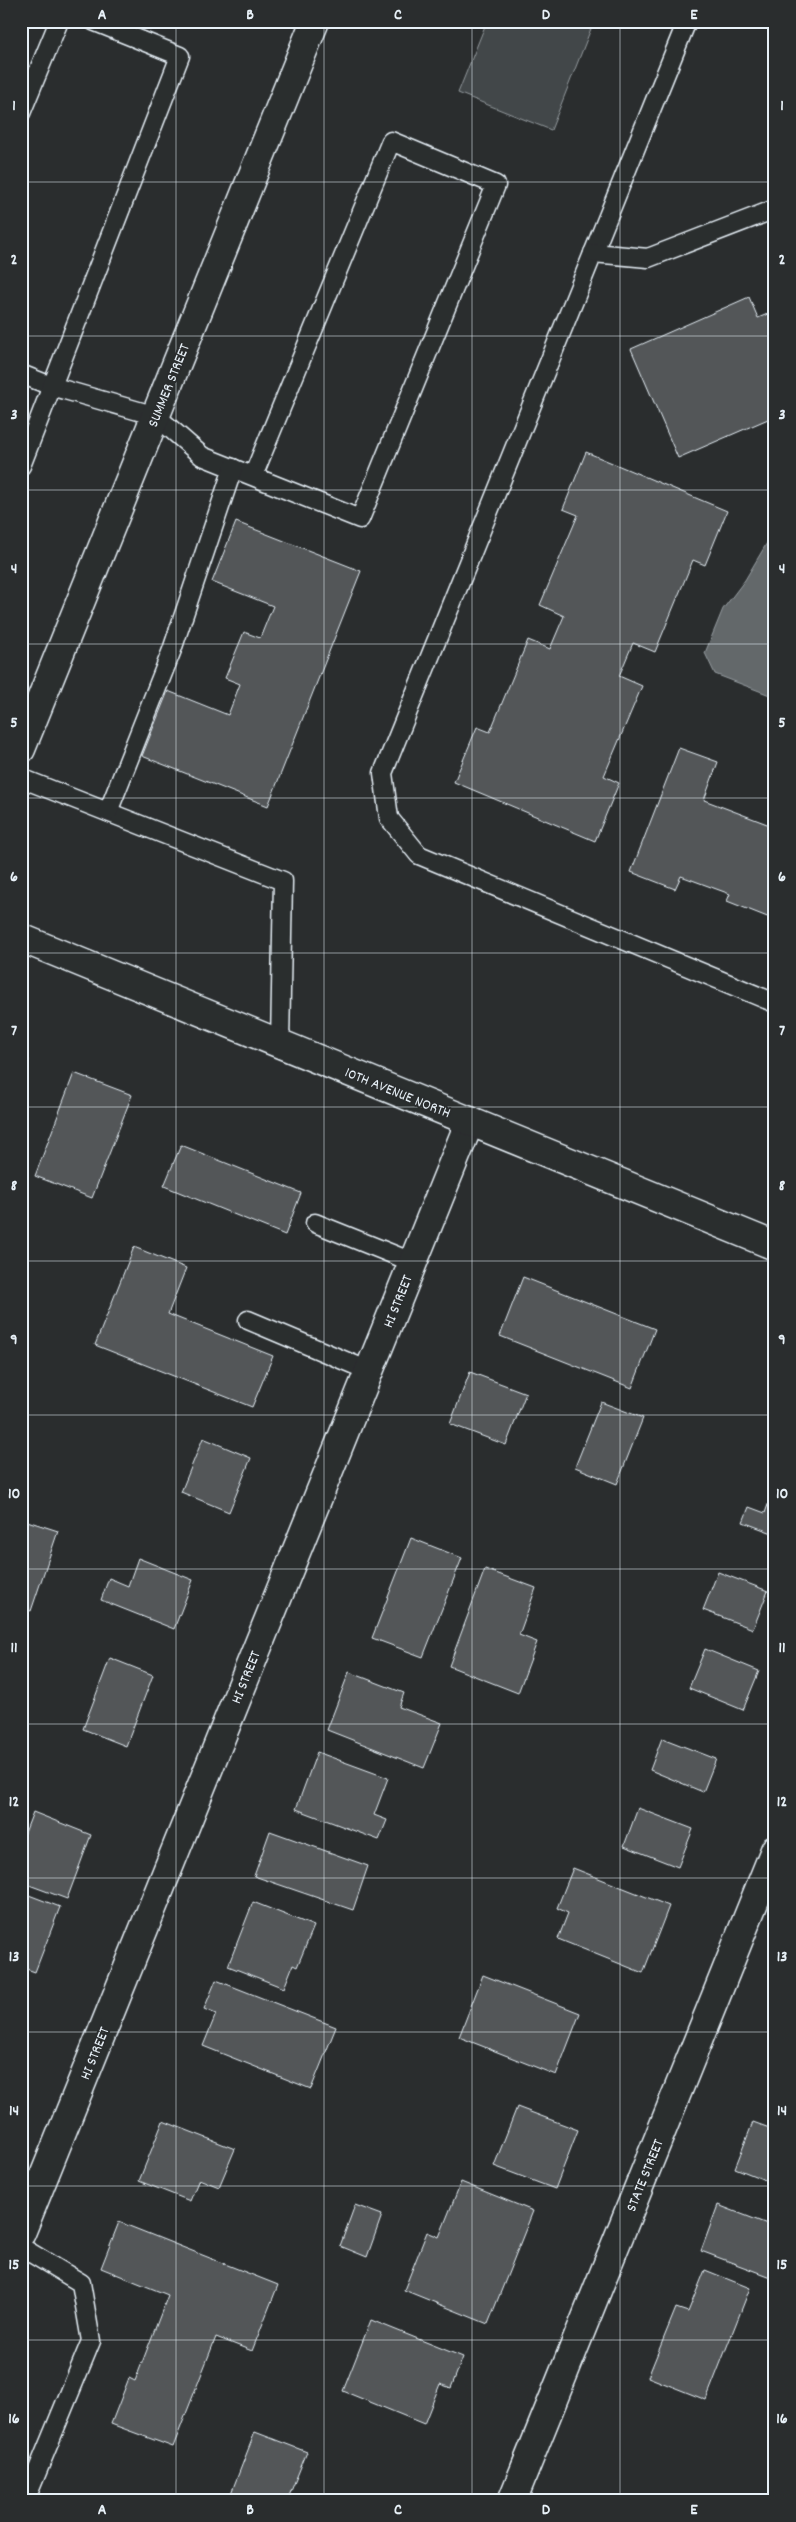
<svg xmlns="http://www.w3.org/2000/svg" width="796" height="2522" font-family="Dekko,sans-serif">
	<style>
		.green { fill: #424648; stroke: #959ca0 }
		.water { fill: #63686b; stroke: #989fa3 }
		.building { fill: #535759; stroke: #e8f1f8 }
		.lines { fill: none; stroke-linecap: round; stroke-linejoin: round }
		.lane-casing { stroke: #e8f1f8; stroke-width: 21 }
		.street-casing { stroke: #e8f1f8; stroke-width: 31 }
		.secondary-casing { stroke: #e8f1f8; stroke-width: 31 }
		.lane { stroke: #2a2d2e; stroke-width: 18 }
		.street { stroke: #2a2d2e; stroke-width: 28 }
		.secondary { stroke: #2a2d2e; stroke-width: 28 }
		.grid { fill: none; stroke: #e8f1f8; stroke-width: 1; stroke-opacity: 0.55 }
		.labels { text-anchor: middle; stroke-width: 4; stroke-linejoin: round; paint-order: stroke }
		.street-label { font-size: 15px; fill: #e8f1f8; stroke: #2a2d2e }
		.neatline { fill: none; stroke: #e8f1f8; stroke-width: 2 }
		.grid-label { font-size: 16px; text-anchor: middle; font-weight: bold; fill: #e8f1f8 }
	</style>
	<rect width="100%" height="100%" fill="#2a2d2e"/>
	<filter id="ink" filterUnits="userSpaceOnUse"><feTurbulence type="fractalNoise" baseFrequency=".02" numOctaves="2"/><feDisplacementMap in="SourceGraphic" scale="10" xChannelSelector="R" yChannelSelector="G"/><feConvolveMatrix kernelMatrix="1 2 1 2 8 2 1 2 1" color-interpolation-filters="sRGB"/></filter>
	<g filter="url(#ink)">
		<path class="green" d="M487 21H594L551 130 458 93Z"/>
		<path class="water" d="M775 524V697L715 674 705 653 723 609 745 580 771 536Z"/>
		<g class="building">
			<path d="M749 297 758 318 775 311V416L678 458 631 349Z"/>
			<path d="M586 452 727 511 705 565 693 560 655 652 633 643 619 676 642 686 604 776 619 783 595 841 454 782 477 727 490 732 528 640 550 649 564 616 540 605 578 515 563 509Z"/>
			<path d="M236 522 361 571 268 806 142 756 168 691 228 715 240 684 225 678 244 632 260 638 273 606 212 582Z"/>
			<path d="M679 748 718 762 704 800 775 827V920L727 901 730 894 681 876 675 889 631 872Z"/>
			<path d="M21 1057 29 1060 21 1080Z"/>
			<path d="M74 1073 132 1095 92 1198 35 1176Z"/>
			<path d="M181 1145 301 1193 285 1235 164 1186Z"/>
			<path d="M134 1247 186 1268 168 1314 273 1356 252 1407 95 1345Z"/>
			<path d="M523 1277 655 1329 632 1388 500 1336Z"/>
			<path d="M470 1372 526 1393 506 1445 450 1424Z"/>
			<path d="M601 1402 643 1418 617 1484 575 1467Z"/>
			<path d="M203 1438 251 1458 229 1512 181 1492Z"/>
			<path d="M774 1488H775V1534L743 1522 749 1507 765 1513Z"/>
			<path d="M21 1519 58 1531 31 1611 21 1608Z"/>
			<path d="M411 1538 462 1558 423 1657 372 1638Z"/>
			<path d="M138 1558 193 1580 174 1629 101 1600 109 1578 128 1586Z"/>
			<path d="M485 1569 536 1588 519 1635 537 1642 518 1693 449 1666Z"/>
			<path d="M718 1572 768 1591 753 1629 703 1610Z"/>
			<path d="M705 1649 759 1671 743 1710 689 1688Z"/>
			<path d="M110 1658 153 1675 126 1746 83 1729Z"/>
			<path d="M349 1672 404 1693 399 1707 442 1723 424 1768 327 1730Z"/>
			<path d="M662 1738 716 1759 703 1792 650 1770Z"/>
			<path d="M317 1752 388 1778 374 1815 387 1820 379 1840 296 1809Z"/>
			<path d="M638 1808 693 1829 678 1867 624 1846Z"/>
			<path d="M33 1812 91 1835 67 1899 21 1882V1843Z"/>
			<path d="M270 1831 368 1866 353 1910 254 1876Z"/>
			<path d="M573 1868 669 1906 643 1973 558 1939 568 1913 557 1908Z"/>
			<path d="M21 1892 60 1907 35 1972 21 1967Z"/>
			<path d="M253 1902 314 1926 297 1967 293 1965 284 1988 228 1966Z"/>
			<path d="M483 1975 580 2013 556 2075 459 2037Z"/>
			<path d="M216 1980 336 2027 311 2089 203 2046 216 2014 204 2009Z"/>
			<path d="M517 2107 578 2130 555 2189 494 2166Z"/>
			<path d="M163 2121 235 2149 219 2187 199 2179 190 2201 139 2181Z"/>
			<path d="M753 2122 775 2130V2184L735 2168Z"/>
			<path d="M461 2182 533 2211 488 2324 404 2290 427 2232 439 2237Z"/>
			<path d="M355 2205 382 2215 367 2257 340 2246Z"/>
			<path d="M718 2205 775 2227 773 2278 701 2251Z"/>
			<path d="M119 2222 278 2285 252 2351 216 2337 173 2447 111 2424 129 2378 135 2381 168 2295 101 2268Z"/>
			<path d="M705 2270 750 2288 706 2400 648 2377 676 2308 688 2312Z"/>
			<path d="M371 2320 463 2357 451 2388 440 2384 424 2424 343 2391Z"/>
			<path d="M255 2432 307 2452 289 2496 301 2501H228Z"/>
		</g>
		<g class="lines">
			<defs>
				<g id="lane">
					<path d="M687 21 383 773 389 818 419 855 775 1003"/>
					<path d="M21 113 59 21"/>
					<path d="M593 253 648 258 775 209"/>
					<path d="M21 374 51 386 156 416 202 456 360 519 496 185 391 141 253 476"/>
					<path d="M21 466 180 56 93 21"/>
					<path d="M21 778 283 881 280 1044"/>
					<path d="M108 812 172 650 233 468"/>
					<path d="M315 1223 412 1262"/>
					<path d="M248 1320 369 1371"/>
					<path d="M21 2247 81 2283 91 2341 25 2501"/>
				</g>
				<g id="street">
					<path d="M21 749 315 21"/>
					<path d="M21 2233 470 1121"/>
					<path d="M512 2501 775 1850"/>
				</g>
				<path id="secondary" d="M21 938 775 1246"/>
			</defs>
			<use href="#lane" class="lane-casing"/>
			<use href="#street" class="street-casing"/>
			<use href="#secondary" class="secondary-casing"/>
			<use href="#lane" class="lane"/>
			<use href="#street" class="street"/>
			<use href="#secondary" class="secondary"/>
		</g>
	</g>
	<path class="grid" d="M176 21V2501M324 21V2501M472 21V2501M620 21V2501M21 182H775M21 336H775M21 490H775M21 644H775M21 798H775M21 953H775M21 1107H775M21 1261H775M21 1415H775M21 1569H775M21 1724H775M21 1878H775M21 2032H775M21 2186H775M21 2340H775"/>
	<g class="labels">
		<g class="street-label">
			<text transform="translate(168 385) rotate(-68)" y="5">SUMMER STREET</text>
			<text transform="translate(398 1092) rotate(22)" y="5">10TH AVENUE NORTH</text>
			<text transform="translate(397 1301) rotate(-68)" y="5">HI STREET</text>
			<text transform="translate(245 1677) rotate(-68)" y="5">HI STREET</text>
			<text transform="translate(94 2053) rotate(-68)" y="5">HI STREET</text>
			<text transform="translate(644 2175) rotate(-68)" y="5">STATE STREET</text>
		</g>
	</g>
	<rect width="796" height="2522" fill="none" stroke="#2a2d2e" stroke-width="55"/>
	<rect x="28" y="28" width="740" height="2466" class="neatline"/>
	<g class="grid-label">
		<text x="102" y="19">A</text>
		<text x="250" y="19">B</text>
		<text x="398" y="19">C</text>
		<text x="546" y="19">D</text>
		<text x="694" y="19">E</text>
		<text x="14" y="110">1</text>
		<text x="782" y="110">1</text>
		<text x="14" y="264">2</text>
		<text x="782" y="264">2</text>
		<text x="14" y="419">3</text>
		<text x="782" y="419">3</text>
		<text x="14" y="573">4</text>
		<text x="782" y="573">4</text>
		<text x="14" y="727">5</text>
		<text x="782" y="727">5</text>
		<text x="14" y="881">6</text>
		<text x="782" y="881">6</text>
		<text x="14" y="1035">7</text>
		<text x="782" y="1035">7</text>
		<text x="14" y="1190">8</text>
		<text x="782" y="1190">8</text>
		<text x="14" y="1344">9</text>
		<text x="782" y="1344">9</text>
		<text x="14" y="1498">10</text>
		<text x="782" y="1498">10</text>
		<text x="14" y="1652">11</text>
		<text x="782" y="1652">11</text>
		<text x="14" y="1806">12</text>
		<text x="782" y="1806">12</text>
		<text x="14" y="1961">13</text>
		<text x="782" y="1961">13</text>
		<text x="14" y="2115">14</text>
		<text x="782" y="2115">14</text>
		<text x="14" y="2269">15</text>
		<text x="782" y="2269">15</text>
		<text x="14" y="2423">16</text>
		<text x="782" y="2423">16</text>
		<text x="102" y="2514">A</text>
		<text x="250" y="2514">B</text>
		<text x="398" y="2514">C</text>
		<text x="546" y="2514">D</text>
		<text x="694" y="2514">E</text>
	</g>
</svg>
